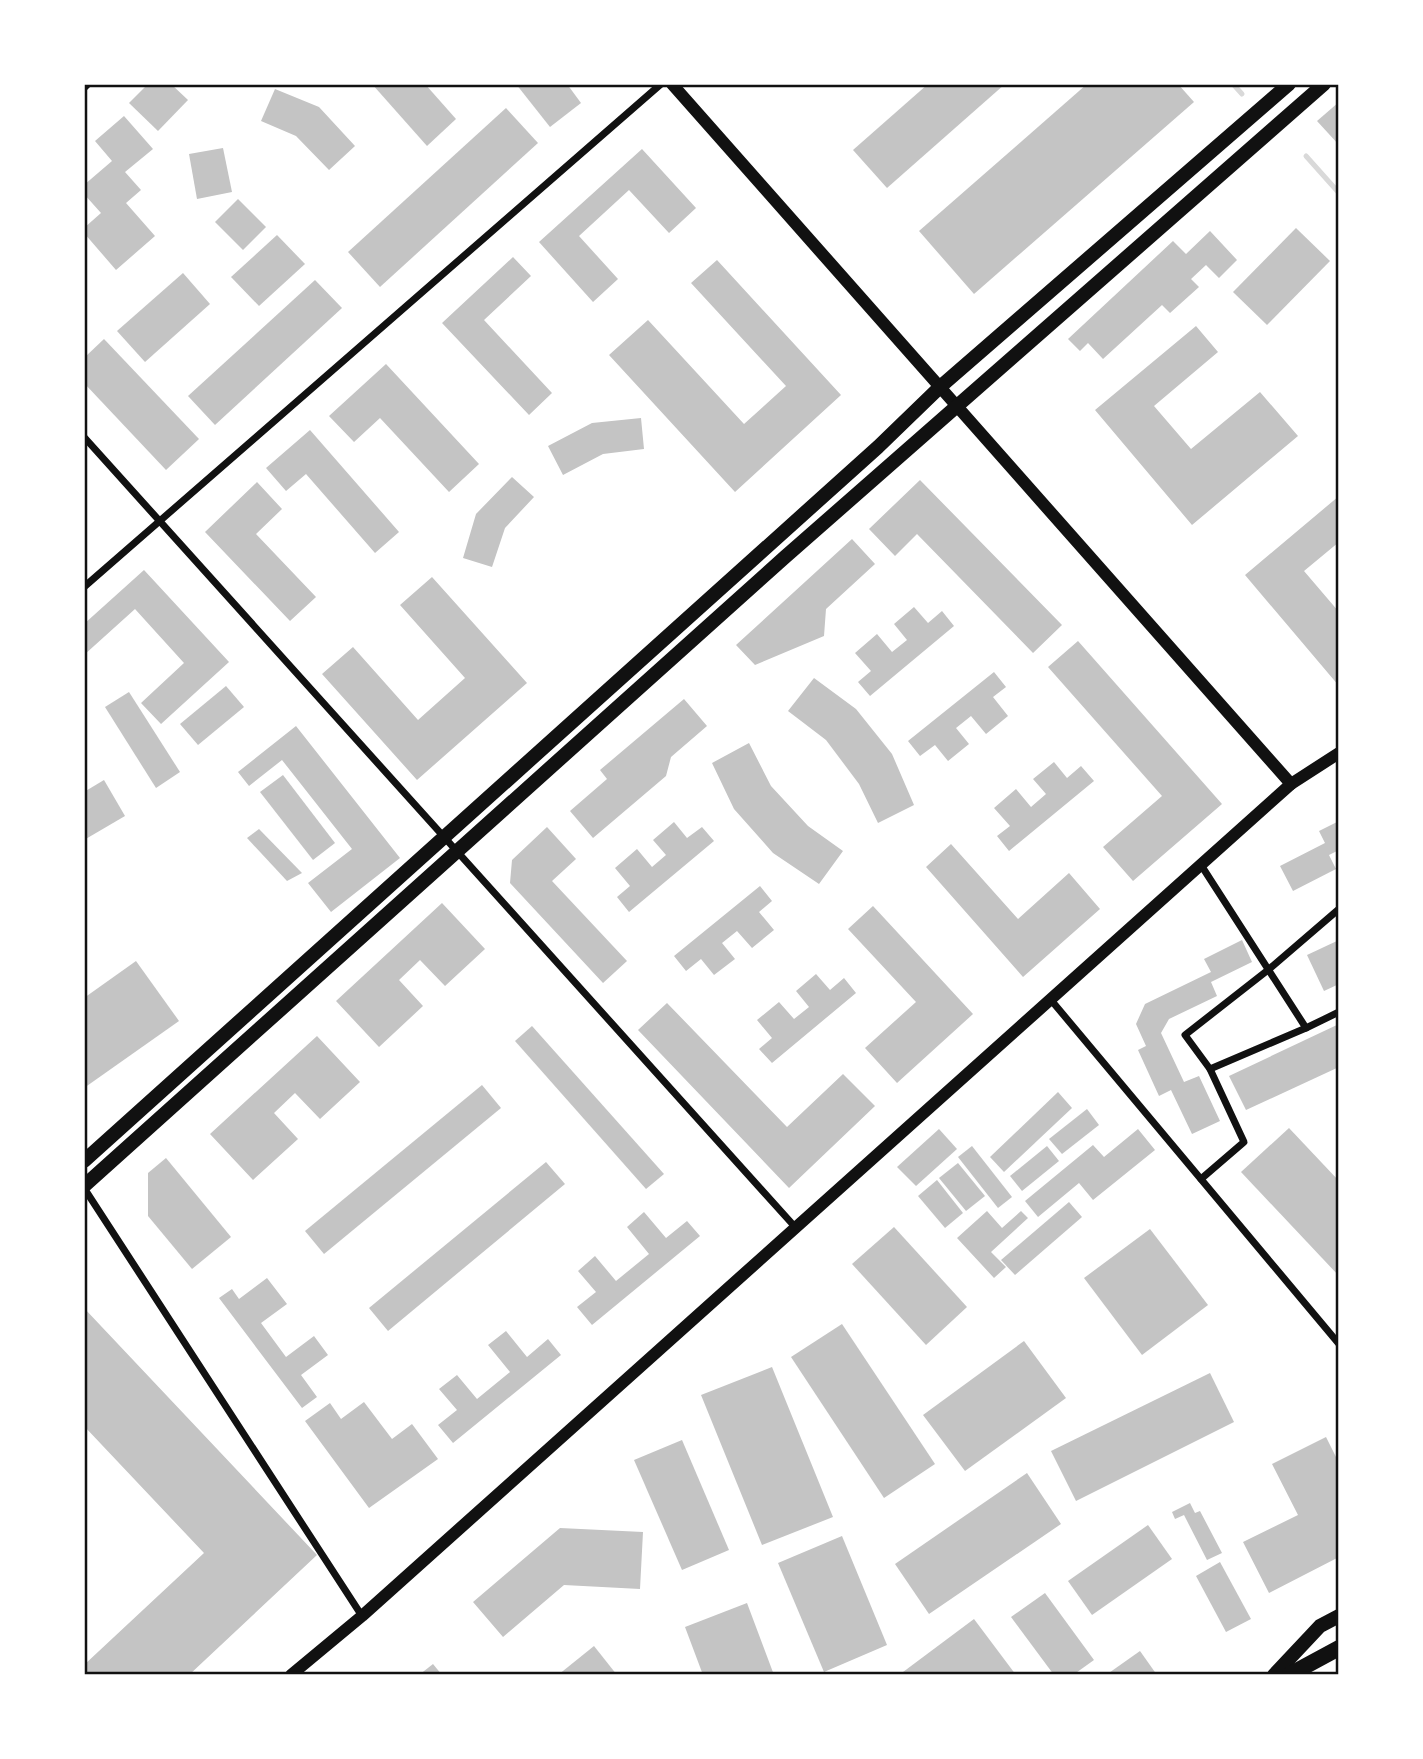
<svg xmlns="http://www.w3.org/2000/svg" width="1423" height="1759" font-family="Literata,serif">
	<style>
		.lines { fill: none; stroke-linecap: round; stroke-linejoin: round }
		.stream { stroke: #d9d9d9; stroke-width: 5 }
		.building { fill: #c4c4c4 }
		.minor { stroke: #111; stroke-width: 7 }
		.tertiary { stroke: #111; stroke-width: 12 }
		.secondary { stroke: #111; stroke-width: 14 }
		.primary { stroke: #111; stroke-width: 16 }
		.neatline { fill: none; stroke: #111; stroke-width: 2.5 }
	</style>
	<rect width="100%" height="100%" fill="#fff"/>
	<g class="lines">
		<g class="stream">
			<path d="M1233 84 1242 94"/>
			<path d="M1306 156 1339 193"/>
		</g>
	</g>
	<g class="building">
		<path d="M148 84H171L188 100 158 131 129 103Z"/>
		<path d="M372 84H425L456 119 427 146Z"/>
		<path d="M516 84H567L581 103 550 127Z"/>
		<path d="M928 84H1005L887 188 853 150Z"/>
		<path d="M1087 84H1178L1194 102 974 294 919 231Z"/>
		<path d="M275 89 319 107 355 146 329 170 296 136 261 121Z"/>
		<path d="M1339 102V145L1317 121Z"/>
		<path d="M506 108 538 143 380 287 348 252Z"/>
		<path d="M124 116 153 149 125 172 141 190 126 203 155 236 116 270 84 233V228L101 213 84 194V185L112 161 95 141Z"/>
		<path d="M223 148 232 192 197 199 189 154Z"/>
		<path d="M642 149 696 208 669 233 629 190 579 236 618 279 593 302 539 242Z"/>
		<path d="M238 199 266 227 243 250 215 222Z"/>
		<path d="M1296 228 1330 261 1267 325 1233 292Z"/>
		<path d="M1210 231 1237 260 1219 278 1206 265 1191 279 1199 287 1170 313 1162 305 1103 359 1088 343 1080 351 1068 339 1173 241 1186 254Z"/>
		<path d="M277 235 305 264 259 306 231 277Z"/>
		<path d="M513 257 531 276 484 320 552 393 529 415 442 323Z"/>
		<path d="M717 260 841 395 735 492 609 355 648 320 744 424 786 386 691 283Z"/>
		<path d="M183 273 210 304 145 362 117 331Z"/>
		<path d="M315 280 342 308 215 425 188 396Z"/>
		<path d="M1196 326 1218 352 1154 406 1191 449 1260 392 1298 436 1192 525 1095 410Z"/>
		<path d="M104 339 199 439 166 470 84 383V358Z"/>
		<path d="M386 364 479 464 449 492 380 418 354 442 329 416Z"/>
		<path d="M641 418 644 449 603 454 563 475 548 446 592 423Z"/>
		<path d="M310 430 399 532 375 553 306 474 286 491 266 468Z"/>
		<path d="M512 477 534 497 505 528 492 567 463 558 476 514Z"/>
		<path d="M920 480 1062 625 1033 653 917 534 895 556 869 529Z"/>
		<path d="M257 482 282 509 256 534 316 597 290 621 205 532Z"/>
		<path d="M1339 496V542L1304 571 1339 612V686L1245 575Z"/>
		<path d="M852 539 875 564 826 609 824 636 755 665 736 645Z"/>
		<path d="M144 570 229 662 161 724 141 703 184 663 135 609 84 655V624Z"/>
		<path d="M432 577 527 683 417 780 322 674 353 647 418 720 465 678 400 605Z"/>
		<path d="M914 607 928 623 942 611 954 626 870 696 858 682 871 671 855 653 877 634 892 652 907 640 894 624Z"/>
		<path d="M1078 641 1222 804 1133 881 1103 847 1162 796 1048 667Z"/>
		<path d="M994 672 1006 687 993 697 1008 716 986 734 971 716 956 728 969 744 948 761 935 745 920 756 908 741Z"/>
		<path d="M814 678 856 709 892 754 914 805 878 823 859 784 826 740 788 711Z"/>
		<path d="M226 686 244 707 198 745 180 724Z"/>
		<path d="M129 692 180 772 156 788 105 707Z"/>
		<path d="M684 699 707 726 671 757 666 776 593 838 570 811 607 779 600 770Z"/>
		<path d="M296 726 400 858 331 912 308 883 352 849 282 760 249 786 238 772Z"/>
		<path d="M749 743 771 786 808 826 843 851 819 884 773 853 734 809 712 763Z"/>
		<path d="M1054 762 1067 778 1081 766 1094 781 1009 851 997 836 1010 826 994 808 1016 789 1031 807 1046 794 1033 779Z"/>
		<path d="M283 775 335 843 313 860 260 792Z"/>
		<path d="M104 780 125 816 84 840V792Z"/>
		<path d="M1339 821V850L1329 855 1336 869 1293 891 1280 866 1325 843 1319 831Z"/>
		<path d="M674 822 687 838 702 827 714 841 629 912 617 897 630 886 615 868 637 849 652 867 666 855 653 840Z"/>
		<path d="M547 827 576 859 552 881 627 961 603 983 510 883 512 860Z"/>
		<path d="M259 829 302 873 287 881 247 838Z"/>
		<path d="M951 844 1018 919 1069 873 1100 909 1023 977 926 867Z"/>
		<path d="M760 886 772 901 759 912 774 930 752 948 737 931 722 943 735 959 714 975 701 959 686 971 674 956Z"/>
		<path d="M442 903 485 949 445 986 420 960 399 980 423 1006 379 1047 336 1001Z"/>
		<path d="M873 906 973 1014 897 1083 865 1048 916 1002 848 929Z"/>
		<path d="M1242 940 1252 962 1211 982 1217 996 1169 1019 1161 1033 1184 1082 1199 1076 1220 1121 1192 1134 1171 1090 1159 1096 1138 1050 1146 1046 1136 1024 1145 1004 1211 972 1204 959Z"/>
		<path d="M1339 940V984L1324 991 1307 955Z"/>
		<path d="M136 961 179 1021 84 1088V998Z"/>
		<path d="M816 974 830 990 844 978 856 993 772 1063 759 1049 772 1038 757 1020 779 1002 794 1019 809 1007 796 991Z"/>
		<path d="M667 1003 787 1127 843 1074 875 1106 789 1188 638 1030Z"/>
		<path d="M1339 1024V1067L1246 1110 1229 1076Z"/>
		<path d="M532 1026 664 1174 646 1189 515 1041Z"/>
		<path d="M317 1036 360 1082 320 1119 295 1093 274 1113 298 1139 253 1180 210 1134Z"/>
		<path d="M482 1085 501 1108 324 1254 305 1231Z"/>
		<path d="M1058 1092 1072 1108 1004 1172 990 1157Z"/>
		<path d="M1087 1109 1099 1125 1062 1154 1049 1139Z"/>
		<path d="M1289 1128 1339 1181V1276L1241 1172Z"/>
		<path d="M939 1129 957 1149 916 1186 897 1167Z"/>
		<path d="M1138 1129 1155 1150 1093 1200 1079 1183 1038 1217 1025 1201 1093 1145 1104 1157Z"/>
		<path d="M972 1146 1012 1197 998 1208 958 1157Z"/>
		<path d="M1047 1146 1059 1161 1022 1191 1010 1176Z"/>
		<path d="M166 1158 231 1237 192 1269 148 1216V1173Z"/>
		<path d="M546 1162 565 1184 388 1331 369 1308Z"/>
		<path d="M958 1163 985 1196 966 1211 939 1178Z"/>
		<path d="M937 1180 963 1213 945 1228 918 1196Z"/>
		<path d="M1069 1202 1082 1217 1015 1275 1001 1260Z"/>
		<path d="M987 1211 1002 1228 1021 1211 1028 1218 991 1252 1006 1267 994 1278 957 1238Z"/>
		<path d="M644 1212 666 1238 687 1221 700 1236 592 1325 577 1307 596 1292 578 1271 595 1256 616 1281 649 1254 627 1227Z"/>
		<path d="M894 1227 967 1307 926 1345 852 1264Z"/>
		<path d="M1150 1229 1208 1305 1142 1355 1084 1278Z"/>
		<path d="M267 1278 287 1304 261 1323 286 1357 314 1336 328 1355 301 1375 317 1397 302 1408 219 1298 232 1289 239 1299Z"/>
		<path d="M84 1308 317 1555 189 1675H84V1665L204 1553 84 1426Z"/>
		<path d="M842 1324 935 1464 884 1498 791 1357Z"/>
		<path d="M506 1331 527 1357 548 1339 561 1355 453 1443 438 1425 457 1410 439 1389 457 1375 477 1399 510 1372 488 1345Z"/>
		<path d="M1024 1341 1066 1398 965 1471 923 1415Z"/>
		<path d="M772 1367 833 1517 762 1545 701 1395Z"/>
		<path d="M1210 1373 1234 1422 1076 1501 1051 1451Z"/>
		<path d="M364 1402 392 1439 412 1424 438 1459 369 1508 305 1421 330 1403 341 1419Z"/>
		<path d="M1326 1437 1339 1463V1557L1269 1593 1243 1542 1298 1515 1272 1464Z"/>
		<path d="M682 1440 729 1550 682 1570 634 1460Z"/>
		<path d="M1027 1473 1061 1524 929 1614 895 1564Z"/>
		<path d="M1190 1503 1195 1513 1200 1511 1222 1553 1207 1560 1184 1515 1175 1519 1172 1512Z"/>
		<path d="M1148 1525 1172 1559 1092 1615 1068 1581Z"/>
		<path d="M560 1528 643 1532 640 1589 564 1585 503 1637 473 1602Z"/>
		<path d="M842 1536 887 1645 824 1672 778 1563Z"/>
		<path d="M1220 1562 1251 1619 1226 1632 1196 1576Z"/>
		<path d="M1045 1593 1094 1660 1073 1675H1054L1011 1617Z"/>
		<path d="M747 1603 774 1675H703L685 1627Z"/>
		<path d="M974 1619 1016 1675H899Z"/>
		<path d="M594 1646 617 1675H558Z"/>
		<path d="M1140 1651 1157 1675H1106Z"/>
		<path d="M433 1664 442 1675H419Z"/>
	</g>
	<g class="lines">
		<g class="minor">
			<path d="M84 88 88 84"/>
			<path d="M84 437 796 1228"/>
			<path d="M84 587 661 84"/>
			<path d="M1201 865 1306 1028 1339 1012"/>
			<path d="M1051 1000 1339 1344"/>
			<path d="M1306 1028 1210 1069 1185 1035 1268 970 1339 909"/>
			<path d="M1201 1179 1244 1142 1210 1069"/>
			<path d="M84 1188 362 1616"/>
		</g>
		<g class="tertiary">
			<path d="M672 84 1291 784"/>
			<path d="M291 1675 362 1616 1291 784 1339 753"/>
		</g>
		<g class="secondary">
			<path d="M84 1161 878 447 940 387 1289 84"/>
			<path d="M84 1186 785 557 1324 84"/>
			<path d="M1274 1675 1320 1626 1339 1616"/>
		</g>
		<path class="primary" d="M1289 1675 1339 1648"/>
	</g>
	<rect width="1423" height="1759" fill="none" stroke="#ffffff" stroke-width="172"/>
	<rect x="86" y="86" width="1251" height="1587" class="neatline"/>
</svg>
